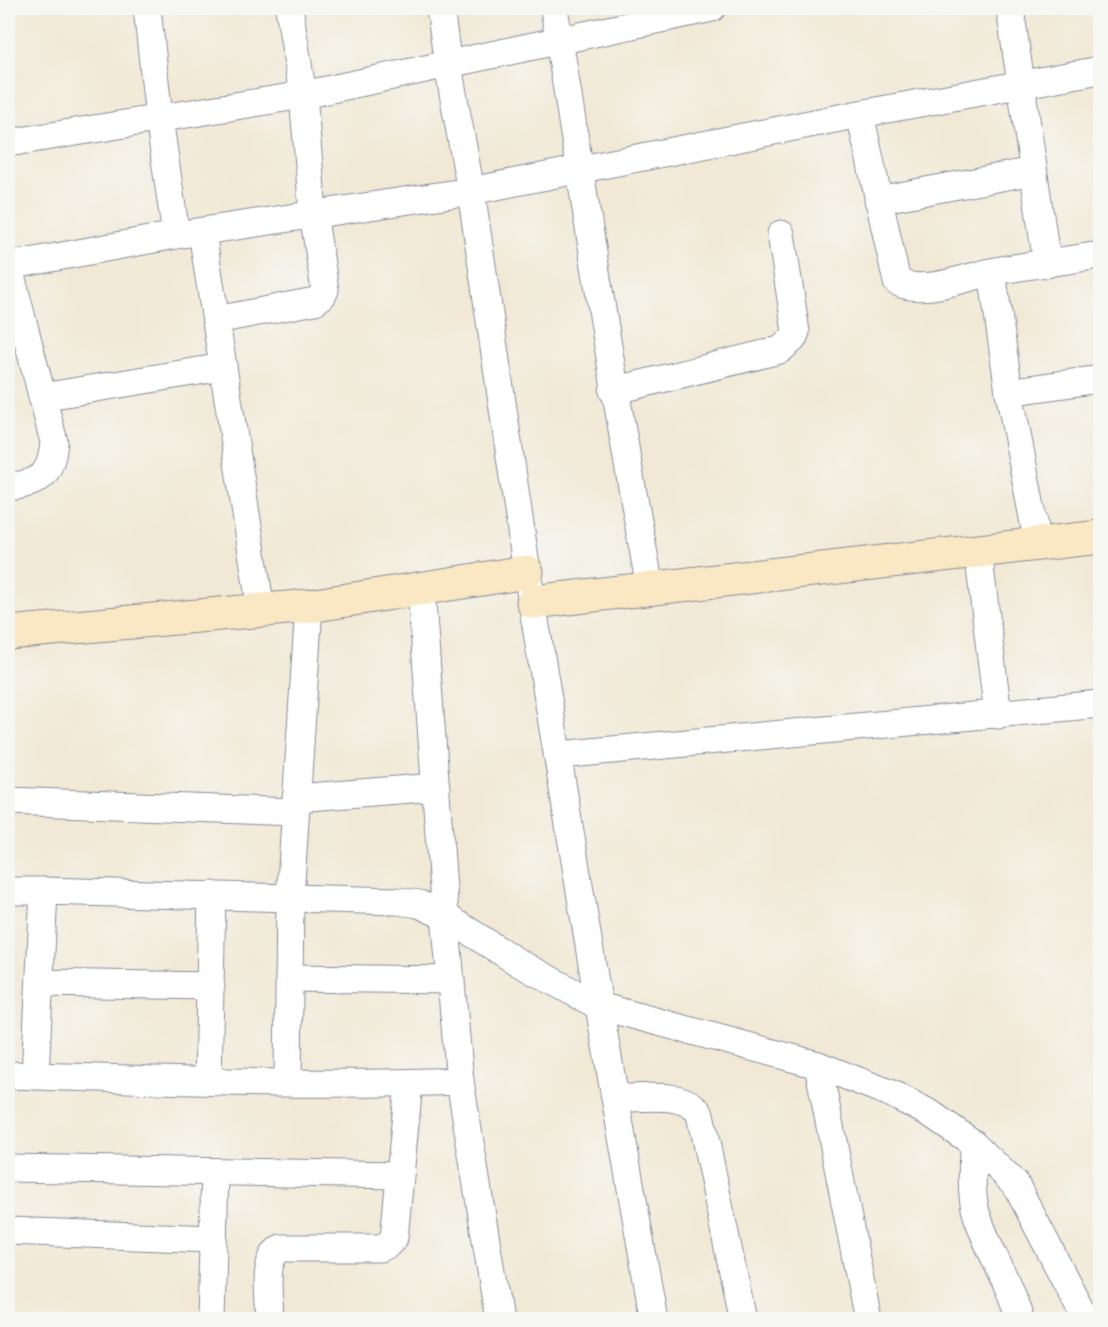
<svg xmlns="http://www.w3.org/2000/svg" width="1108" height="1327" font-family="'Gochi Hand',sans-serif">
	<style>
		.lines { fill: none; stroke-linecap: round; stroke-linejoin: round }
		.street-casing { stroke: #868c9a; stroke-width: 29 }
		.secondary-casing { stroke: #868c9a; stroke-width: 35 }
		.street { stroke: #fff; stroke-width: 27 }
		.secondary { stroke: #fae7c3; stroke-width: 33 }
	</style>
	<rect width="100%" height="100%" fill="#f6f6f2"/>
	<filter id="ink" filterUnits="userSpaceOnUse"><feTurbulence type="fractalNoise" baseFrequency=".0167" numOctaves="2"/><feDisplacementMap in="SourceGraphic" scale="12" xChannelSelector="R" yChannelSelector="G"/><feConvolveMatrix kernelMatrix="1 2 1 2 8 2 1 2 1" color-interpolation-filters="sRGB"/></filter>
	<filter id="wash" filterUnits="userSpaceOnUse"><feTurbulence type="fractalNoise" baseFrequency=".008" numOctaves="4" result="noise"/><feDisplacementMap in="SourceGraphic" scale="24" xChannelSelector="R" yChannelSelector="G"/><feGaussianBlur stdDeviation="1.35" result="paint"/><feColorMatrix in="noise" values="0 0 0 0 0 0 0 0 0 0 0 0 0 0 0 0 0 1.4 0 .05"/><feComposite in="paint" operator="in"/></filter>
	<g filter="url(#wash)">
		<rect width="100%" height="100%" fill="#f1e9d5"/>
	</g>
	<g filter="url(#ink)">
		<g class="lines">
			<defs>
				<g id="street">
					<path d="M147 8 159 118 176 235"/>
					<path d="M440 8 448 66 471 191 527 572 599 1006 654 1320"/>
					<path d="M554 8C585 201 614 394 650 587"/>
					<path d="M1010 8 1047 264"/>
					<path d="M860 114 897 282C924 295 964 278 991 272 1027 265 1064 261 1100 255"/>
					<path d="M8 143 303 95 712 8"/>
					<path d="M878 200 1033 171"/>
					<path d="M202 232 261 610"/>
					<path d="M8 264 54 442C51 476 40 483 8 487"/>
					<path d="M8 266 176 235 471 191 860 114 1100 70"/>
					<path d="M992 272 1009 392 1038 544"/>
					<path d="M216 320 315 301 322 296 325 290 313 213 303 95 289 8"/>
					<path d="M613 391 780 350 793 339 796 332 781 234"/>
					<path d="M1009 392 1100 379"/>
					<path d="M42 397 223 367"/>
					<path d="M978 551 998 715"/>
					<path d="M421 589 445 916 460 1081 499 1320"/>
					<path d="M559 755 1100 704"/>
					<path d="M296 798 436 787"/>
					<path d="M8 801 295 812"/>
					<path d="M8 891H44"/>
					<path d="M289 978 451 980"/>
					<path d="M40 983 211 986"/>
					<path d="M818 1065 868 1320"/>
					<path d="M8 1075C158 1080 310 1087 460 1081"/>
					<path d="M35 1076 44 891 397 901 419 904 445 916 519 963 599 1006 818 1065 892 1094 931 1114 973 1143 1016 1185 1086 1320"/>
					<path d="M208 1081 212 895"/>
					<path d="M288 1082 290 898 309 606"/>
					<path d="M617 1098C641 1099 686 1090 700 1114L743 1320"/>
					<path d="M973 1143C973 1165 970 1190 976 1212 987 1249 1010 1282 1020 1320"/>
					<path d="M8 1168 399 1175"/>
					<path d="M8 1231 213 1239"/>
					<path d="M211 1320 215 1172"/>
					<path d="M270 1320C270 1299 261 1260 281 1248H380L387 1245 394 1238 409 1083"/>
				</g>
				<g id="secondary">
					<path d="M533 602 1100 537"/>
					<path d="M8 633 309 606 527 572"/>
				</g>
			</defs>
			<use href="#street" class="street-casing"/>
			<use href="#secondary" class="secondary-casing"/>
			<use href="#street" class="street"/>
			<use href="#secondary" class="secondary"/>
		</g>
	</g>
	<rect width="1108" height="1327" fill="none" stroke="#f6f6f2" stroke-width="30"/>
</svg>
